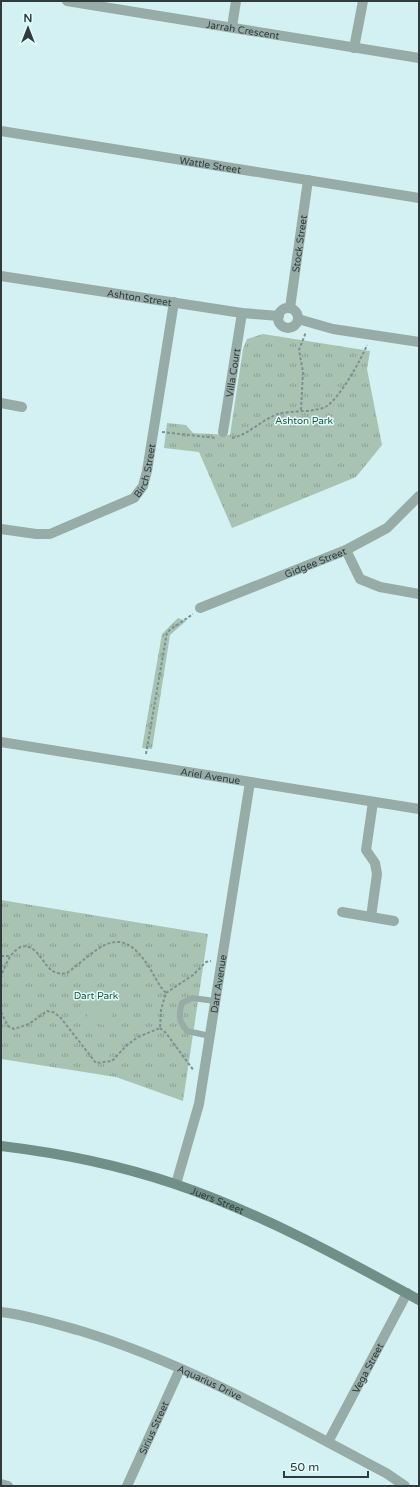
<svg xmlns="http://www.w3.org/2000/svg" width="420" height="1487" font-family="'Varela Round',sans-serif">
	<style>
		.grass { fill: url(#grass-tufts) }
		.pitch { fill: #a9c3b3 }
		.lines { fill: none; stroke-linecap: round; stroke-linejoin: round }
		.path { stroke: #7d9192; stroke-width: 2; stroke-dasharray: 3 2; stroke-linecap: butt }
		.lane { stroke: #98aca7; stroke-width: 6 }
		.street { stroke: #98aca7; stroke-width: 10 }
		.secondary { stroke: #718e87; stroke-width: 10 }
		.labels { text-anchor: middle; stroke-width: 3; stroke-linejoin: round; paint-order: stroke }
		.street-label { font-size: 10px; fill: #303b3c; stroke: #e5fcfe }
		.park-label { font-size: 10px; fill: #1d593b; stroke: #e5fcfe }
	</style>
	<defs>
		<pattern id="grass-tufts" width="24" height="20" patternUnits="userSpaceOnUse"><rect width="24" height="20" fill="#a9c3b3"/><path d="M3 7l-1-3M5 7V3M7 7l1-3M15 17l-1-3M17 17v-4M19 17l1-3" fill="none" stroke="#8aa093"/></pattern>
	</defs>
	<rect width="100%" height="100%" fill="#d3f0f2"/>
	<g class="grass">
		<path d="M263 334 370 351 367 369 382 445 356 477 232 528 199 452 164 448 167 423 186 425 193 433 230 435 243 349 247 339Z"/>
		<path d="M178 618 186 621 170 635 152 749 142 748 162 634Z"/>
		<path d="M1 900 208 934 183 1101 116 1077 1 1059Z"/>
	</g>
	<path class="pitch" d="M89 1000 114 1004 111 1026 86 1022Z"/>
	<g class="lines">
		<g class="path">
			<path d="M301 410 303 372 299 350 306 332"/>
			<path d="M162 432 216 438"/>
			<path d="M232 438C250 434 261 420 278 414 292 410 315 413 327 406 340 397 361 360 367 345"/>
			<path d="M146 754 167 632 193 614"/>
			<path d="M1 956H10"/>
			<path d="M1 978C4 965 17 936 34 950 46 960 48 977 67 973 98 950 118 921 147 964 154 974 158 985 166 993L161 1010 160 1028"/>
			<path d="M166 993 193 975 206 962 211 961"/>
			<path d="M1 1012 8 1026 14 1029 29 1024 47 1011 53 1012 60 1017 96 1063 112 1061 127 1045 138 1037 160 1028"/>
			<path d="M160 1028 166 1033 194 1071"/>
		</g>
		<path class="lane" d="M210 1036 187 1031C179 1021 178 1016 182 1003L192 998 215 1001"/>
		<g class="street">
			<path id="s1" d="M67 1 419 58"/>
			<path d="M232 27 236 1"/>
			<path d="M354 48 363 1"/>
			<path id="s2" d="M1 131 419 198"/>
			<path id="s3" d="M1 276 242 313 279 316"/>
			<path id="s4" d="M290 308 308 180"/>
			<circle cx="288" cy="318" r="10"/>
			<path d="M298 319 333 329 419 342"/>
			<path d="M1 403 22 407"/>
			<path id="s5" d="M223 432 242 313"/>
			<path id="s6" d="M1 529 36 534H50L134 498 143 486 147 471 174 302"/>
			<path d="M346 550 360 579 380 587 419 594"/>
			<path id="s7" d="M200 608 346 550 387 528 419 496"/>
			<path id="s8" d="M1 742 419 809"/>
			<path d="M342 912 394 921"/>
			<path d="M371 917 377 874 375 863 366 850 373 802"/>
			<path id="s9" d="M176 1184 199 1104 250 782"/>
			<path id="s10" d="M1 1312C28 1315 55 1324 81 1331 189 1364 287 1421 386 1473L405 1486"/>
			<path id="s11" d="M328 1442 407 1293"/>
			<path d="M1 1484 8 1486"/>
			<path id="s12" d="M127 1486 180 1369"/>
		</g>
		<path class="secondary" id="s13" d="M1 1146C60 1153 119 1165 175 1184 260 1213 341 1257 419 1300"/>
	</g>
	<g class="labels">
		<g class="street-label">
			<text dy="4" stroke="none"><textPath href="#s1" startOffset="178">Jarrah Crescent</textPath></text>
			<text dy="4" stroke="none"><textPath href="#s2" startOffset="212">Wattle Street</textPath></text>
			<text dy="4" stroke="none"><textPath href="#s4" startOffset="65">Stock Street</textPath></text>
			<text dy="4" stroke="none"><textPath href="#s3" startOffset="140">Ashton Street</textPath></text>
			<text dy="4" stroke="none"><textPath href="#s5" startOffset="60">Villa Court</textPath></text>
			<text dy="4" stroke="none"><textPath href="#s6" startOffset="171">Birch Street</textPath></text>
			<text dy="4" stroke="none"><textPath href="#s7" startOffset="124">Gidgee Street</textPath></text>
			<text dy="4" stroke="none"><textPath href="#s8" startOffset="212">Ariel Avenue</textPath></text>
			<text dy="4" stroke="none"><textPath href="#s9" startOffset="205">Dart Avenue</textPath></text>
			<text dy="4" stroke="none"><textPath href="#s13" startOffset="224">Juers Street</textPath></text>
			<text dy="4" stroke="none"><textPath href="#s11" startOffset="84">Vega Street</textPath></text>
			<text dy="4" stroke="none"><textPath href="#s10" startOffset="221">Aquarius Drive</textPath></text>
			<text dy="4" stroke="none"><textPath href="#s12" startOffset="64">Sirius Street</textPath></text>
		</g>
		<g class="park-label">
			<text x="304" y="424">Ashton Park</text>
			<text x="96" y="999">Dart Park</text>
		</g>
	</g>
	<rect width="420" height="1487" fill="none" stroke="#303b3c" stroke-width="4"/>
	<g transform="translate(28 28)" stroke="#e5fcfe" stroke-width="3" paint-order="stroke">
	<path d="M0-3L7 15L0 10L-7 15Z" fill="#303b3c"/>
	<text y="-6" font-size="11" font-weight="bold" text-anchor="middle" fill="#303b3c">N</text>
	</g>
	<path d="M284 1471v6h84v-6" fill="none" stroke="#303b3c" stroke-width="2"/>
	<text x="290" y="1471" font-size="12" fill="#303b3c" stroke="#e5fcfe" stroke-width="3" paint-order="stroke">50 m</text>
</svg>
